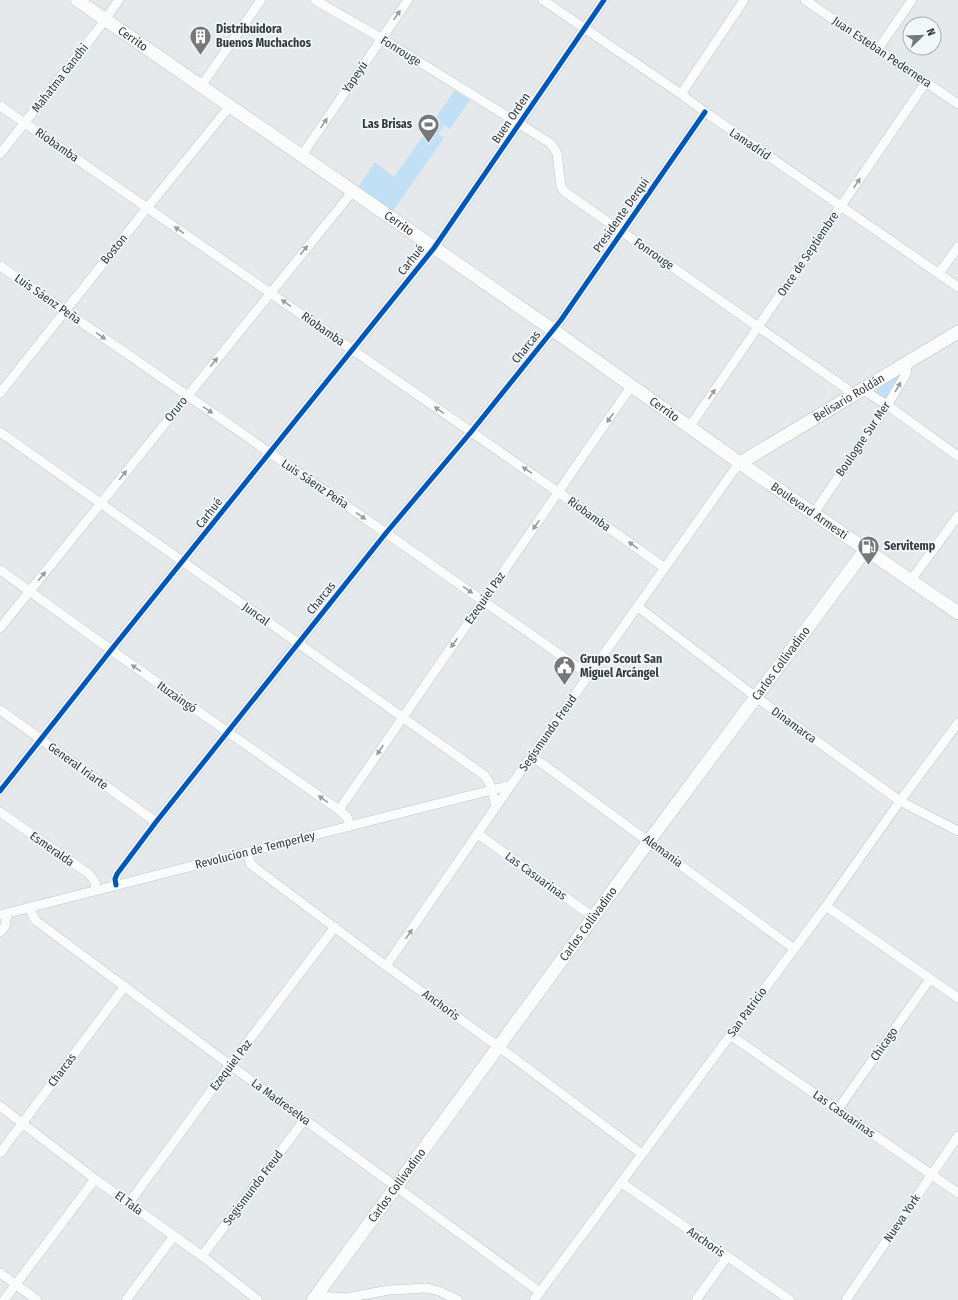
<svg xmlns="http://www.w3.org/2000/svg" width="958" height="1300" font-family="'Fira Sans Condensed',sans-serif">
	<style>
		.green { fill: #c1e0f5 }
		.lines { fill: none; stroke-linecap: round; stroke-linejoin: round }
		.street-casing { stroke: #c1c4c6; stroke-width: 10 }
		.secondary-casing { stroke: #c1c4c6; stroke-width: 14 }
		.street { stroke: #fbfcfc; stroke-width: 9 }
		.secondary { stroke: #fbfcfc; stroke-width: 13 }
		.cycleway-casing { stroke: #f1f8fc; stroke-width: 8 }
		.cycleway { stroke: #0057b8; stroke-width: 5 }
		.oneway { fill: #9a9c9c }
		.labels { text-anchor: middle; stroke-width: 3.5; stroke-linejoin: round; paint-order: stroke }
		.poi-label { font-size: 12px; font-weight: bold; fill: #393b3d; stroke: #f1f8fc; text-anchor: start }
		.street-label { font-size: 12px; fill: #393b3d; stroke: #f1f8fc }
	</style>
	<rect width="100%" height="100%" fill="#e6e9ec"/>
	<g class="green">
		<path d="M455 90 470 100 450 129 444 125 438 134 444 138 392 212 357 188 375 162 394 177Z"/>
		<path d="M898 374 900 375 886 399 875 392Z"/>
	</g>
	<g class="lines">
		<defs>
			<g id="street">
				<path d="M315 0 381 38 550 143 554 148 557 153 561 187 565 192 847 389 850 398"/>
				<path d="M543 0 681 94 705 112 958 287"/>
				<path d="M805 0 958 104"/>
				<path d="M878 49 912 0"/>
				<path d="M201 86 261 0"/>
				<path d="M681 94 744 0"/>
				<path d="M0 106 558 492 665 568"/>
				<path d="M0 154 99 28 119 0"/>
				<path d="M302 155 408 0"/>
				<path d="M0 266 386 533 589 675"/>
				<path d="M939 273 958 247"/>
				<path d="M863 390 887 405 958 456"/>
				<path d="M0 393 147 208 230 106"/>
				<path d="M690 426 926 82"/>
				<path d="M0 432 484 775C492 783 493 796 496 807"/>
				<path d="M814 513 891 399 906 374 907 363"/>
				<path d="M0 570 111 650 339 810 347 817 350 826"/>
				<path d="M911 580 958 516"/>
				<path d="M638 607 756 697 900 801 958 831"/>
				<path d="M0 628 353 191"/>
				<path d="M0 710 156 822"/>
				<path d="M532 756 793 948"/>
				<path d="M0 791 111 650 434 248 604 0"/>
				<path d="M339 810 632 385"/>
				<path d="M0 812 89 874 95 882 96 890"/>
				<path d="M478 834 593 917"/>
				<path d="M248 852 250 863 254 867 386 966 499 1047 642 1154"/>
				<path d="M116 885 115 879 117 874 156 822 386 533 471 432 561 320 705 112"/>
				<path d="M826 906 958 998"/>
				<path d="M29 907 35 920 230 1065 540 1292"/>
				<path d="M0 915 511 785"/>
				<path d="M0 932 5 926 7 913"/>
				<path d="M386 966 511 785 734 470 740 463"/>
				<path d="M730 1035 958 1193"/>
				<path d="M0 1106 95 1179 202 1256 258 1300"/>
				<path d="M838 1109 930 979"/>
				<path d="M0 1153 125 986"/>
				<path d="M622 1183 790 1300"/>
				<path d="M129 1203 230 1065 335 927"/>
				<path d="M202 1256 305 1119"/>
				<path d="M0 1273 37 1300"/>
				<path d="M316 1296 346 1298 389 1290 427 1288 439 1291 458 1300"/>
				<path d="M4 1300 95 1179"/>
				<path d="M126 1300 174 1236"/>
				<path d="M534 1300 826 906 900 801 958 723"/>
				<path d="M696 1300 727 1257"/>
				<path d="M846 1300 958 1136"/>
			</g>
			<g id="secondary">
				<path id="s1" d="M77 0 553 330 740 463 958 613"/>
				<path id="s2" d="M740 463 958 332"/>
				<path id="s3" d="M313 1300 649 841 866 549"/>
			</g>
		</defs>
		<use href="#street" class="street-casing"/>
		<use href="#secondary" class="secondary-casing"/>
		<use href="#street" class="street"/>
		<use href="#secondary" class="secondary"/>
		<defs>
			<g id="cycleway">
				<path d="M0 791 111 650 434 248 604 0"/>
				<path d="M116 885 115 879 117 874 156 822 386 533 471 432 561 320 705 112"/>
			</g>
		</defs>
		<use href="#cycleway" class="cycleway-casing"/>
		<use href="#cycleway" class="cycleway"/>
	</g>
	<defs><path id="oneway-solid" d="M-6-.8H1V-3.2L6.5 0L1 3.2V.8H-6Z"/></defs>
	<g class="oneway">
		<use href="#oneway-solid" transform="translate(397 15) rotate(-55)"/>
		<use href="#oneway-solid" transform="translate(324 123) rotate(-56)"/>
		<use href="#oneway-solid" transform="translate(857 183) rotate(-56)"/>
		<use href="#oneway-solid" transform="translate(179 230) rotate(-146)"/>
		<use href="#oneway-solid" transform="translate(304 250) rotate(-51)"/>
		<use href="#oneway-solid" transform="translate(286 303) rotate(-145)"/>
		<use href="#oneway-solid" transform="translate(101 336) rotate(35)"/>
		<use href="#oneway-solid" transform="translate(214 362) rotate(-51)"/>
		<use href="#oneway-solid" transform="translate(898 387) rotate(-60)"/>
		<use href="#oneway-solid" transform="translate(712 394) rotate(-56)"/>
		<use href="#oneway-solid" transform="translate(208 410) rotate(35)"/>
		<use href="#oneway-solid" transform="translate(439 410) rotate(-145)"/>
		<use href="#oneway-solid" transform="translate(610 418) rotate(125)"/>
		<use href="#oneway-solid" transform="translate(527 470) rotate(-146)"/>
		<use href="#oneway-solid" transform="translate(123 475) rotate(-51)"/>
		<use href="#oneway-solid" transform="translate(361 516) rotate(34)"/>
		<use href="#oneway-solid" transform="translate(536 525) rotate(125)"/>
		<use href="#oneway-solid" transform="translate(633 545) rotate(-144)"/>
		<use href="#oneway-solid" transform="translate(42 576) rotate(-51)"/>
		<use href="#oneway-solid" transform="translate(468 590) rotate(35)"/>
		<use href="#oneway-solid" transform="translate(454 643) rotate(125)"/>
		<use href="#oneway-solid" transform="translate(136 668) rotate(-145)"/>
		<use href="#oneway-solid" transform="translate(380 750) rotate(124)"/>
		<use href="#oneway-solid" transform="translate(323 799) rotate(-145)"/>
		<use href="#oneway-solid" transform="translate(409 934) rotate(-55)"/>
	</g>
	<defs>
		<symbol id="building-pin" viewBox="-11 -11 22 30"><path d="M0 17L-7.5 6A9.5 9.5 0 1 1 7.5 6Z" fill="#76787a" stroke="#f1f8fc"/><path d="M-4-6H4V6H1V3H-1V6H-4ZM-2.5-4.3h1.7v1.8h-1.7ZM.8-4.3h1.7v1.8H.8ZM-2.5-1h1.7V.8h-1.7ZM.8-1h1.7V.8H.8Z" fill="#fff"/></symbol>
		<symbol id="stadium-pin" viewBox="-11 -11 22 30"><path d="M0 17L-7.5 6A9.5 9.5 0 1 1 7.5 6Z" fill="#76787a" stroke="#f1f8fc"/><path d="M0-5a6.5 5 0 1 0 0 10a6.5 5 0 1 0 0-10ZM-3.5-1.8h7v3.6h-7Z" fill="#fff"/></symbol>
		<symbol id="fuel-pin" viewBox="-11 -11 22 30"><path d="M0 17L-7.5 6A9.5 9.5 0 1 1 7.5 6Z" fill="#76787a" stroke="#f1f8fc"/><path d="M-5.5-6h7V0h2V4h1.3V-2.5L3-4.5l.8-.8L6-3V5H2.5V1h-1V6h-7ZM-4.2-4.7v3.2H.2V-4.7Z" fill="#fff"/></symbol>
		<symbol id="civic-pin" viewBox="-11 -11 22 30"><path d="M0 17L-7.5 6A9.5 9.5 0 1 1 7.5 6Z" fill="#76787a" stroke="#f1f8fc"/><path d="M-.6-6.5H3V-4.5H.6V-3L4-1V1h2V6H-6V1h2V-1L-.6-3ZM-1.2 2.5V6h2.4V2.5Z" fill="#fff"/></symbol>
	</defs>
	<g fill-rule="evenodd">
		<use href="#building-pin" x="188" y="24" width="25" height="34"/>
		<use href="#stadium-pin" x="416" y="112" width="25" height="34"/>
		<use href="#fuel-pin" x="856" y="534" width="25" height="34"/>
		<use href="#civic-pin" x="552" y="654" width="25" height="34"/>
	</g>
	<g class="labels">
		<g class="poi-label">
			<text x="216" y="33">Distribuidora<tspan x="216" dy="14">Buenos Muchachos</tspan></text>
			<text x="412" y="128" text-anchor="end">Las Brisas</text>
			<text x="884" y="550">Servitemp</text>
			<text x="580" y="663">Grupo Scout San<tspan x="580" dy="14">Miguel Arcángel</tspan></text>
		</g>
		<g class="street-label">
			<text dy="4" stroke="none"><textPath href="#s1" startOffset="68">Cerrito</textPath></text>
			<text transform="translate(401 51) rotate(32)" y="4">Fonrouge</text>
			<text transform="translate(882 52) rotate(34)" y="4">Juan Esteban Pedernera</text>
			<text transform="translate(355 77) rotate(-56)" y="4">Yapeyú</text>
			<text transform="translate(60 78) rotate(-52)" y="4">Mahatma Gandhi</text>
			<text transform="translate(511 118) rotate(-56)" y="4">Buen Orden</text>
			<text transform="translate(750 144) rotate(34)" y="4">Lamadrid</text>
			<text transform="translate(57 145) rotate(35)" y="4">Riobamba</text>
			<text transform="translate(621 215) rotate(-55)" y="4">Presidente Derqui</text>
			<text dy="4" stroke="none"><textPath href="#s1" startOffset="392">Cerrito</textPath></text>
			<text transform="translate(114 249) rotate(-51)" y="4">Boston</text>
			<text transform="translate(654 254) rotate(35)" y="4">Fonrouge</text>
			<text transform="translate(808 254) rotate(-56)" y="4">Once de Septiembre</text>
			<text transform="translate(411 260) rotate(-52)" y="4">Carhué</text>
			<text transform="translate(48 299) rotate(35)" y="4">Luis Sáenz Peña</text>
			<text transform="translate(323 329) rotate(35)" y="4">Riobamba</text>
			<text transform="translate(526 347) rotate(-51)" y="4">Charcas</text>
			<text dy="4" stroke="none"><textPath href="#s2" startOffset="127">Belisario Roldán</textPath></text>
			<text transform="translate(176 409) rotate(-51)" y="4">Oruro</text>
			<text dy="4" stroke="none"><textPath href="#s1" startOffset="716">Cerrito</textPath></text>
			<text transform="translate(863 439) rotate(-56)" y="4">Boulogne Sur Mer</text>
			<text transform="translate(315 484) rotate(34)" y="4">Luis Sáenz Peña</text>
			<text dy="4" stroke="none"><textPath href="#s1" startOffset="893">Boulevard Armesti</textPath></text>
			<text transform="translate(209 513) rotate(-52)" y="4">Carhué</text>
			<text transform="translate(589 514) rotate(36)" y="4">Riobamba</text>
			<text transform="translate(321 598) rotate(-51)" y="4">Charcas</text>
			<text transform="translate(485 598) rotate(-55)" y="4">Ezequiel Paz</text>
			<text transform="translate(256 614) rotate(36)" y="4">Juncal</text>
			<text dy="4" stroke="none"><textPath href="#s3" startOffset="790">Carlos Collivadino</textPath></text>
			<text transform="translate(177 697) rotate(35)" y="4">Ituzaingó</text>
			<text transform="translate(794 725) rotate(36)" y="4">Dinamarca</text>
			<text transform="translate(548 733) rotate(-55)" y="4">Segismundo Freud</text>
			<text transform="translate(78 766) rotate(36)" y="4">General Iriarte</text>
			<text transform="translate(52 849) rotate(35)" y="4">Esmeralda</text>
			<text transform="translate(255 850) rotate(-14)" y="4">Revolucion de Temperley</text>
			<text transform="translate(663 851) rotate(36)" y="4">Alemania</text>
			<text transform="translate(536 876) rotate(36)" y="4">Las Casuarinas</text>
			<text dy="4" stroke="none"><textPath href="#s3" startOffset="466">Carlos Collivadino</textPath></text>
			<text transform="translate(441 1005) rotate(36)" y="4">Anchoris</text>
			<text transform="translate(747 1012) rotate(-54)" y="4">San Patricio</text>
			<text transform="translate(884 1044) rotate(-55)" y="4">Chicago</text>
			<text transform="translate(231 1065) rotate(-53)" y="4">Ezequiel Paz</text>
			<text transform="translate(62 1070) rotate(-53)" y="4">Charcas</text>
			<text transform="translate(281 1102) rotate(36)" y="4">La Madreselva</text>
			<text transform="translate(844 1114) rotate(35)" y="4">Las Casuarinas</text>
			<text dy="4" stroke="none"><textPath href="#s3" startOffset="142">Carlos Collivadino</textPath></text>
			<text transform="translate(253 1188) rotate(-53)" y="4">Segismundo Freud</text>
			<text transform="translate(129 1203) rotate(36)" y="4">El Tala</text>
			<text transform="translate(902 1218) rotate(-56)" y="4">Nueva York</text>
			<text transform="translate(706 1242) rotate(35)" y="4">Anchoris</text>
		</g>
	</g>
	<g transform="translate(922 36) rotate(67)"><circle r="19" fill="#f1f8fc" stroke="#a7acb0"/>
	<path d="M0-3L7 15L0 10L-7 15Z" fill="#76787a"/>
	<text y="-6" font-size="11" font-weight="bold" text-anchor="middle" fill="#393b3d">N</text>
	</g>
</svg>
